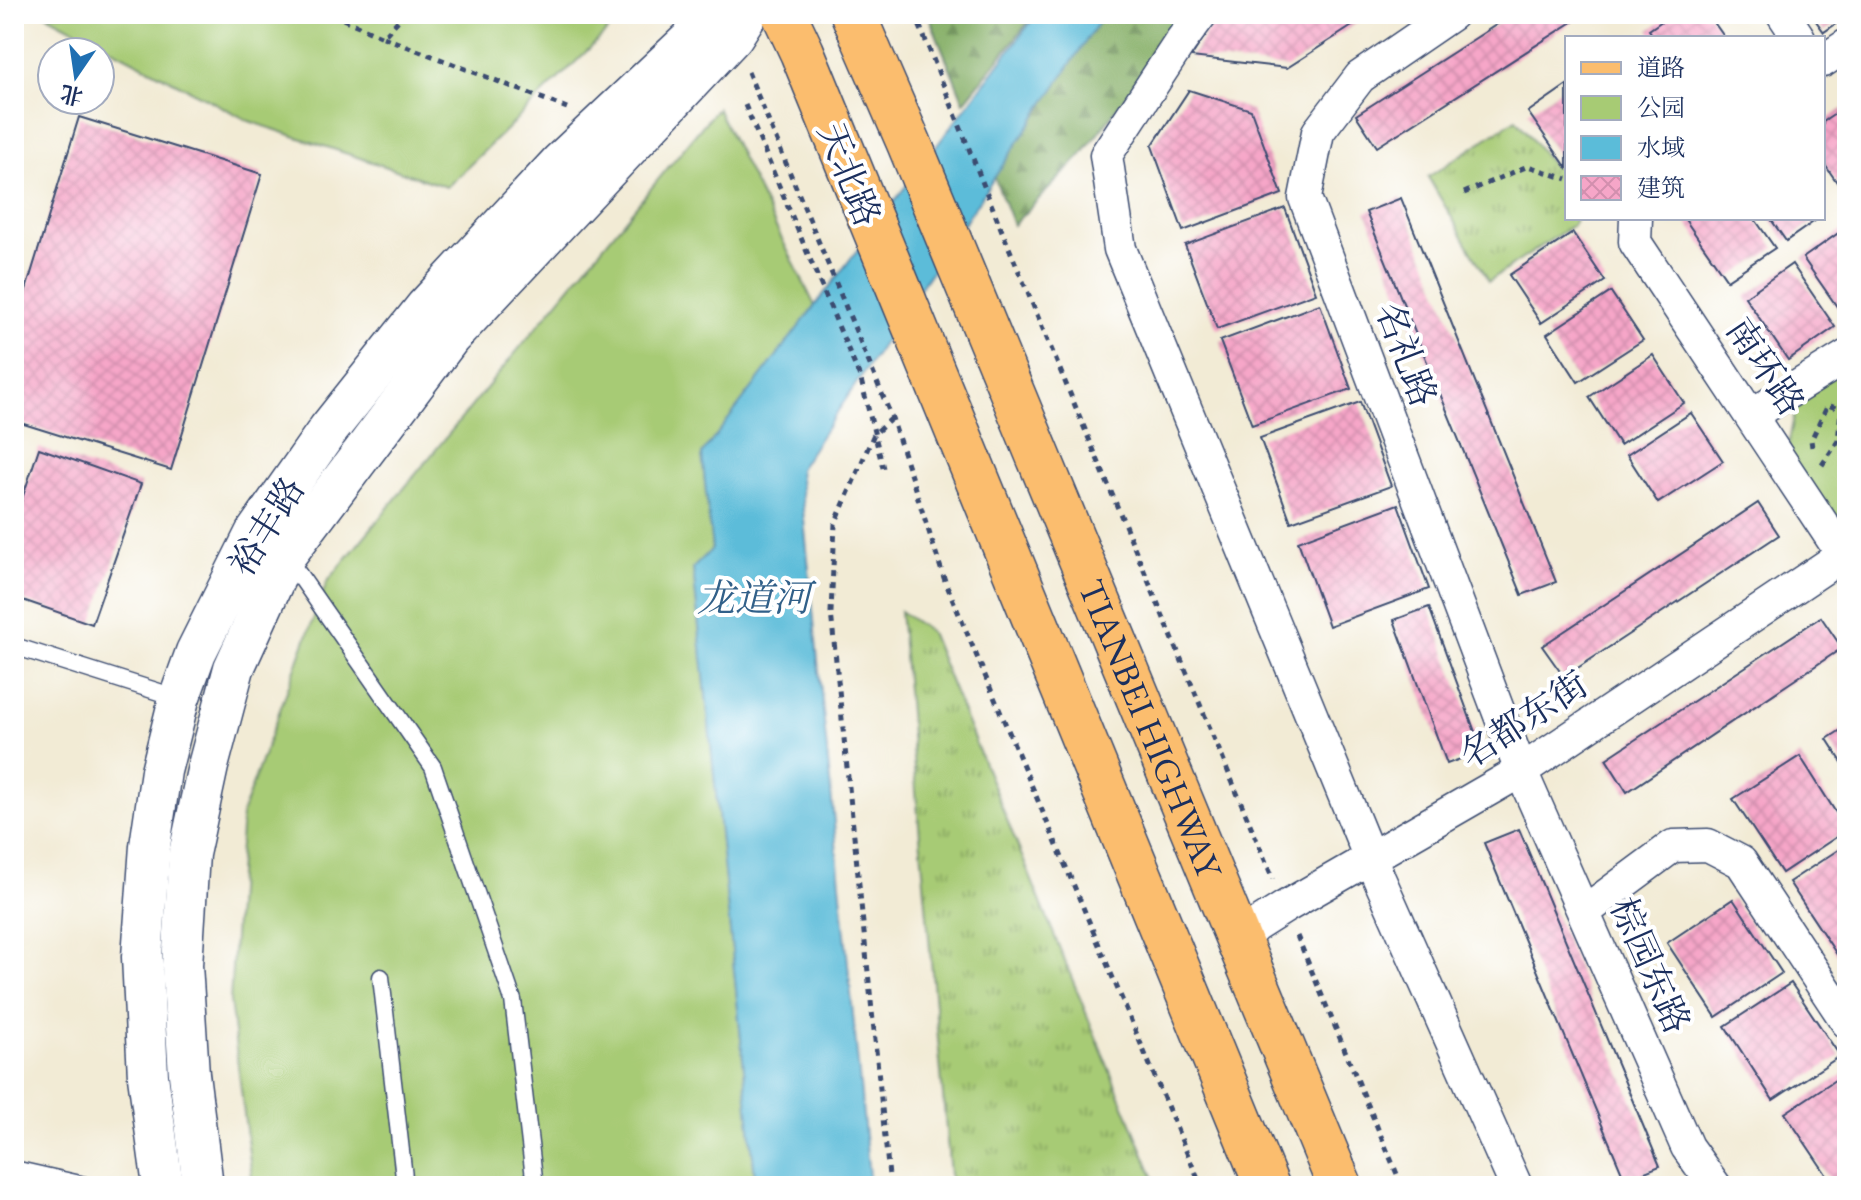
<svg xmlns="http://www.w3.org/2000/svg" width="1861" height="1200" font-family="'EB Garamond','Noto Serif SC',serif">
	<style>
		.grass { fill: url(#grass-tufts); stroke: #617d69; stroke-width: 2 }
		.forest { fill: url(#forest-firs); stroke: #506f62; stroke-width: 2 }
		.park { fill: #a7cb74; stroke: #617d69; stroke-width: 2 }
		.water { fill: #5bbcd9; stroke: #3b769c; stroke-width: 2 }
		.building { fill: url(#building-cross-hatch) }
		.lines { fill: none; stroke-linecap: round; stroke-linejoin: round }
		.service-casing { stroke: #3b4b70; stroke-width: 19 }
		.minor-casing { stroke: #3b4b70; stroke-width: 35 }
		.tertiary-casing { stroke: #3b4b70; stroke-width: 43 }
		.primary-casing { stroke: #3b4b70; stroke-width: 47 }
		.path { stroke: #3b4b70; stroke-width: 5; stroke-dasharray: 6 6; stroke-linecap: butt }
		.service { stroke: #fff; stroke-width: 16 }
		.minor { stroke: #fff; stroke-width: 32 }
		.tertiary { stroke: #fff; stroke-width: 40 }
		.primary { stroke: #fbbd6e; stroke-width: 44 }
		.labels { text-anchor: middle; stroke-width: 8; stroke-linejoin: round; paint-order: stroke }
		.street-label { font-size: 36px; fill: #1b2f5e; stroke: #fff }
		.water-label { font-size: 38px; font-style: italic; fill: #316089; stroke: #fff }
	</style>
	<defs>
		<pattern id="grass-tufts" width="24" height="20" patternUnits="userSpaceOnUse" patternTransform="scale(2)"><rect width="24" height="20" fill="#a7cb74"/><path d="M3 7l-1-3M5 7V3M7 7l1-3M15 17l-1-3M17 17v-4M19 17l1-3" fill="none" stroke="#87a562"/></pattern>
		<pattern id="forest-firs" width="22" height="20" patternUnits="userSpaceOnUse" patternTransform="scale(2)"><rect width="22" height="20" fill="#85af66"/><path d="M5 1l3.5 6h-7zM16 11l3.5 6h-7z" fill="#6c8f57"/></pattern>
		<pattern id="building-cross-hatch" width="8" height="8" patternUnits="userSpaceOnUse" patternTransform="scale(2)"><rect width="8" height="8" fill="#f6a6c8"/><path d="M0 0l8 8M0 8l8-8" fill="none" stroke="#d28fae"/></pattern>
	</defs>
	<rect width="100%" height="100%" fill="#fff"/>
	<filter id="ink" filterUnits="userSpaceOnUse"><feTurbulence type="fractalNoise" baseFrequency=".0125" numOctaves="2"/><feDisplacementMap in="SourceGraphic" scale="16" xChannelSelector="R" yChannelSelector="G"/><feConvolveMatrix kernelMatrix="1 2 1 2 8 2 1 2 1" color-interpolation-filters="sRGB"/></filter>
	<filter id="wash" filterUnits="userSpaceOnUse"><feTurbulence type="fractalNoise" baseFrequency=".006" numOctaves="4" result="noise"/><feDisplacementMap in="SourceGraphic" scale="32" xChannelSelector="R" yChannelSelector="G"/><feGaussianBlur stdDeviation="1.8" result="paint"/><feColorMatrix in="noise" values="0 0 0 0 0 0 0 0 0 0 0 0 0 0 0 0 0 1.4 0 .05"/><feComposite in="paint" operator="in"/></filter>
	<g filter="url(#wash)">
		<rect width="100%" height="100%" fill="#f2ebd5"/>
		<g class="grass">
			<path d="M1516 119 1553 166 1567 171V218H1575L1573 225 1489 281 1428 177Z"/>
			<path d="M900 611 930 632 1157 1186H951Z"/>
		</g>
		<g class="forest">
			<path d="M928 14H1035L964 102Z"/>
			<path d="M1104 14H1188L1081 156 1013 225 993 174Z"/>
		</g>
		<g class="park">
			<path d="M45 14H625L447 187 249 121Z"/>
			<path d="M717 108 815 306 702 454 712 550 693 568 756 1186H253L230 1001 242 813 327 582Z"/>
			<path d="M1847 356V561L1784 466 1800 387Z"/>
		</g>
		<path class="water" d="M1037 14H1104L799 469 870 1186H756L693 568 712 549 702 454Z"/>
		<g id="blocks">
			<g class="building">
				<path d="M1219 14H1359L1363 19 1287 68 1191 57Z"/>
				<path d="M1513 14H1585L1377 147 1356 115Z"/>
				<path d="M1672 14H1708L1725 38H1655L1649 30Z"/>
				<path d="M1811 14H1847V16L1824 32Z"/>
				<path d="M1567 85V168L1528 112Z"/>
				<path d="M1189 90 1251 110 1282 194 1183 231 1152 146Z"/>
				<path d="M1847 106V197L1823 162V122Z"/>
				<path d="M79 117 262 174 171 470 14 421V329Z"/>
				<path d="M1401 198 1556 582 1522 595 1366 212Z"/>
				<path d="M1285 208 1316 293 1217 329 1185 245Z"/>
				<path d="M1684 218H1754L1775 248 1727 280Z"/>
				<path d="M1770 218H1819L1786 241Z"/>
				<path d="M1847 227V321L1803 258Z"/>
				<path d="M1573 233 1605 281 1541 323 1509 275Z"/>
				<path d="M1792 264 1835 327 1788 360 1745 297Z"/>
				<path d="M1611 292 1643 340 1578 382 1547 334Z"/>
				<path d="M1320 304 1351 389 1252 425 1220 341Z"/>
				<path d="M1653 355 1684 403 1620 445 1589 397Z"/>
				<path d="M1360 402 1391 486 1291 522 1260 438Z"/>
				<path d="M1691 413 1723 461 1658 503 1627 455Z"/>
				<path d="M39 448 141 484 92 624 14 597V506L19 508Z"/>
				<path d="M1758 503 1779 535 1564 677 1542 646Z"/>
				<path d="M1398 504 1429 589 1329 626 1298 541Z"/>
				<path d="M1429 607 1482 751 1447 764 1394 620Z"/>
				<path d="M1821 617 1842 648 1627 792 1606 759Z"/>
				<path d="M1847 726V770L1827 739Z"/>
				<path d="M1800 756 1847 830 1782 873 1733 799Z"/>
				<path d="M1519 829 1660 1166 1625 1180 1484 843Z"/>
				<path d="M1847 844V950L1838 956 1789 882Z"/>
				<path d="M1733 899 1782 973 1716 1017 1667 943Z"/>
				<path d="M1791 983 1840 1056 1773 1100 1725 1026Z"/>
				<path d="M1847 1072V1178L1834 1186 1785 1113Z"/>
			</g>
		</g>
	</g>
	<g filter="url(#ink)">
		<use href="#blocks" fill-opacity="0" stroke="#3b4b70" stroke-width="2"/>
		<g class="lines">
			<defs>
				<g id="service">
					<path d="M286 556 433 767 513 1000 535 1186"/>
					<path d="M14 646 178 698"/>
					<path d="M381 977 405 1186"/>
					<path d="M14 1169 89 1186"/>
				</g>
				<g id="minor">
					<path d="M1201 14 1181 41 1106 155 1120 249 1370 858 1516 1186"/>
					<path d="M1452 14 1360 77 1318 132 1305 198 1521 771 1687 1147 1715 1186"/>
					<path d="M1783 14 1799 38"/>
					<path d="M1823 61 1847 45"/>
					<path d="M1636 218 1635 242 1847 561"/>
					<path d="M1752 415 1847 356"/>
					<path d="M1584 912 1673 846 1708 845 1741 862 1847 1022"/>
					<path d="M1240 941 1255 926 1285 907 1521 771 1843 555"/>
				</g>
				<g id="tertiary">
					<path d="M163 1186 148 1076 142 957 150 846 161 771 179 699 196 652 255 534 328 430 426 307 560 163 718 14"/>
					<path d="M203 1186 189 1074 182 965 189 854 208 766 234 668 285 556 450 337 733 36 747 14"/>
				</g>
				<g id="primary">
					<path d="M784 14 802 52 1267 1186"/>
					<path id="s1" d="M853 14 909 143 1340 1186"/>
				</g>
			</defs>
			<use href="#service" class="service-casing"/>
			<use href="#minor" class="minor-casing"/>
			<use href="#tertiary" class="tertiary-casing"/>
			<use href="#primary" class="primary-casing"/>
			<g class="path">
				<path d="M332 14 383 37 404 14"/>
				<path d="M915 14 1002 231 1273 879"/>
				<path d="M383 37 567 108"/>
				<path d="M748 72 892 418 945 581 1201 1186"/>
				<path d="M745 105 861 380 883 468"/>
				<path d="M1464 193 1528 166 1567 179"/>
				<path d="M1812 447 1811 440 1828 405 1841 410"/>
				<path d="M1822 465 1838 441 1841 410 1847 408"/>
				<path d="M1297 936 1402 1186"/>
				<path d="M890 1186 831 612 835 524 874 434 892 418"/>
			</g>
			<use href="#service" class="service"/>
			<use href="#minor" class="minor"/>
			<use href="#tertiary" class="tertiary"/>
			<use href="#primary" class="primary"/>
		</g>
	</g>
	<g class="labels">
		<g class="street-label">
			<text transform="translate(850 174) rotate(68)" y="13">天北路</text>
			<text transform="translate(1407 354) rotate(69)" y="13">名礼路</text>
			<text transform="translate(1766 366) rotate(56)" y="13">南环路</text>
			<text transform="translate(266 526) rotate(-58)" y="13">裕丰路</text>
			<text transform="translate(1523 719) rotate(-33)" y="13">名都东街</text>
			<text dy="13" stroke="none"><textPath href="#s1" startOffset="774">TIANBEI HIGHWAY</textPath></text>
			<text transform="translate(1651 965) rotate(66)" y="13">棕园东路</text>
		</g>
		<g class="water-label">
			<text x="754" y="611">龙道河</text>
		</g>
	</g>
	<rect width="1861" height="1200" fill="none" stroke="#fff" stroke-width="48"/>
	<rect x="1565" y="36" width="260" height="184" fill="#ffffff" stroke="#a4acbf" stroke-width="2"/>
	<rect x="1581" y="62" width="40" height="12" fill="#fbbd6e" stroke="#a4acbf" stroke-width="2"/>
	<text x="1637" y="76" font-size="24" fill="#1b2f5e">道路</text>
	<rect x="1581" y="96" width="40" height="24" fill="#a7cb74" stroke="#a4acbf" stroke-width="2"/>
	<text x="1637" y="116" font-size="24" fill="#1b2f5e">公园</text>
	<rect x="1581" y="136" width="40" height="24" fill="#5bbcd9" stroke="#a4acbf" stroke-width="2"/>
	<text x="1637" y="156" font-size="24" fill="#1b2f5e">水域</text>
	<rect x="1581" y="176" width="40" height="24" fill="url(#building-cross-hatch)" stroke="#a4acbf" stroke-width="2"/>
	<text x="1637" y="196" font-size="24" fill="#1b2f5e">建筑</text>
	<g transform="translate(76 76) rotate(193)"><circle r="38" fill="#ffffff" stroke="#a4acbf" stroke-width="2"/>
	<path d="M0-6L14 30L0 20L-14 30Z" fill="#1f6fb2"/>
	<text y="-12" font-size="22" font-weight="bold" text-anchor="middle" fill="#1b2f5e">北</text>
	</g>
</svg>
